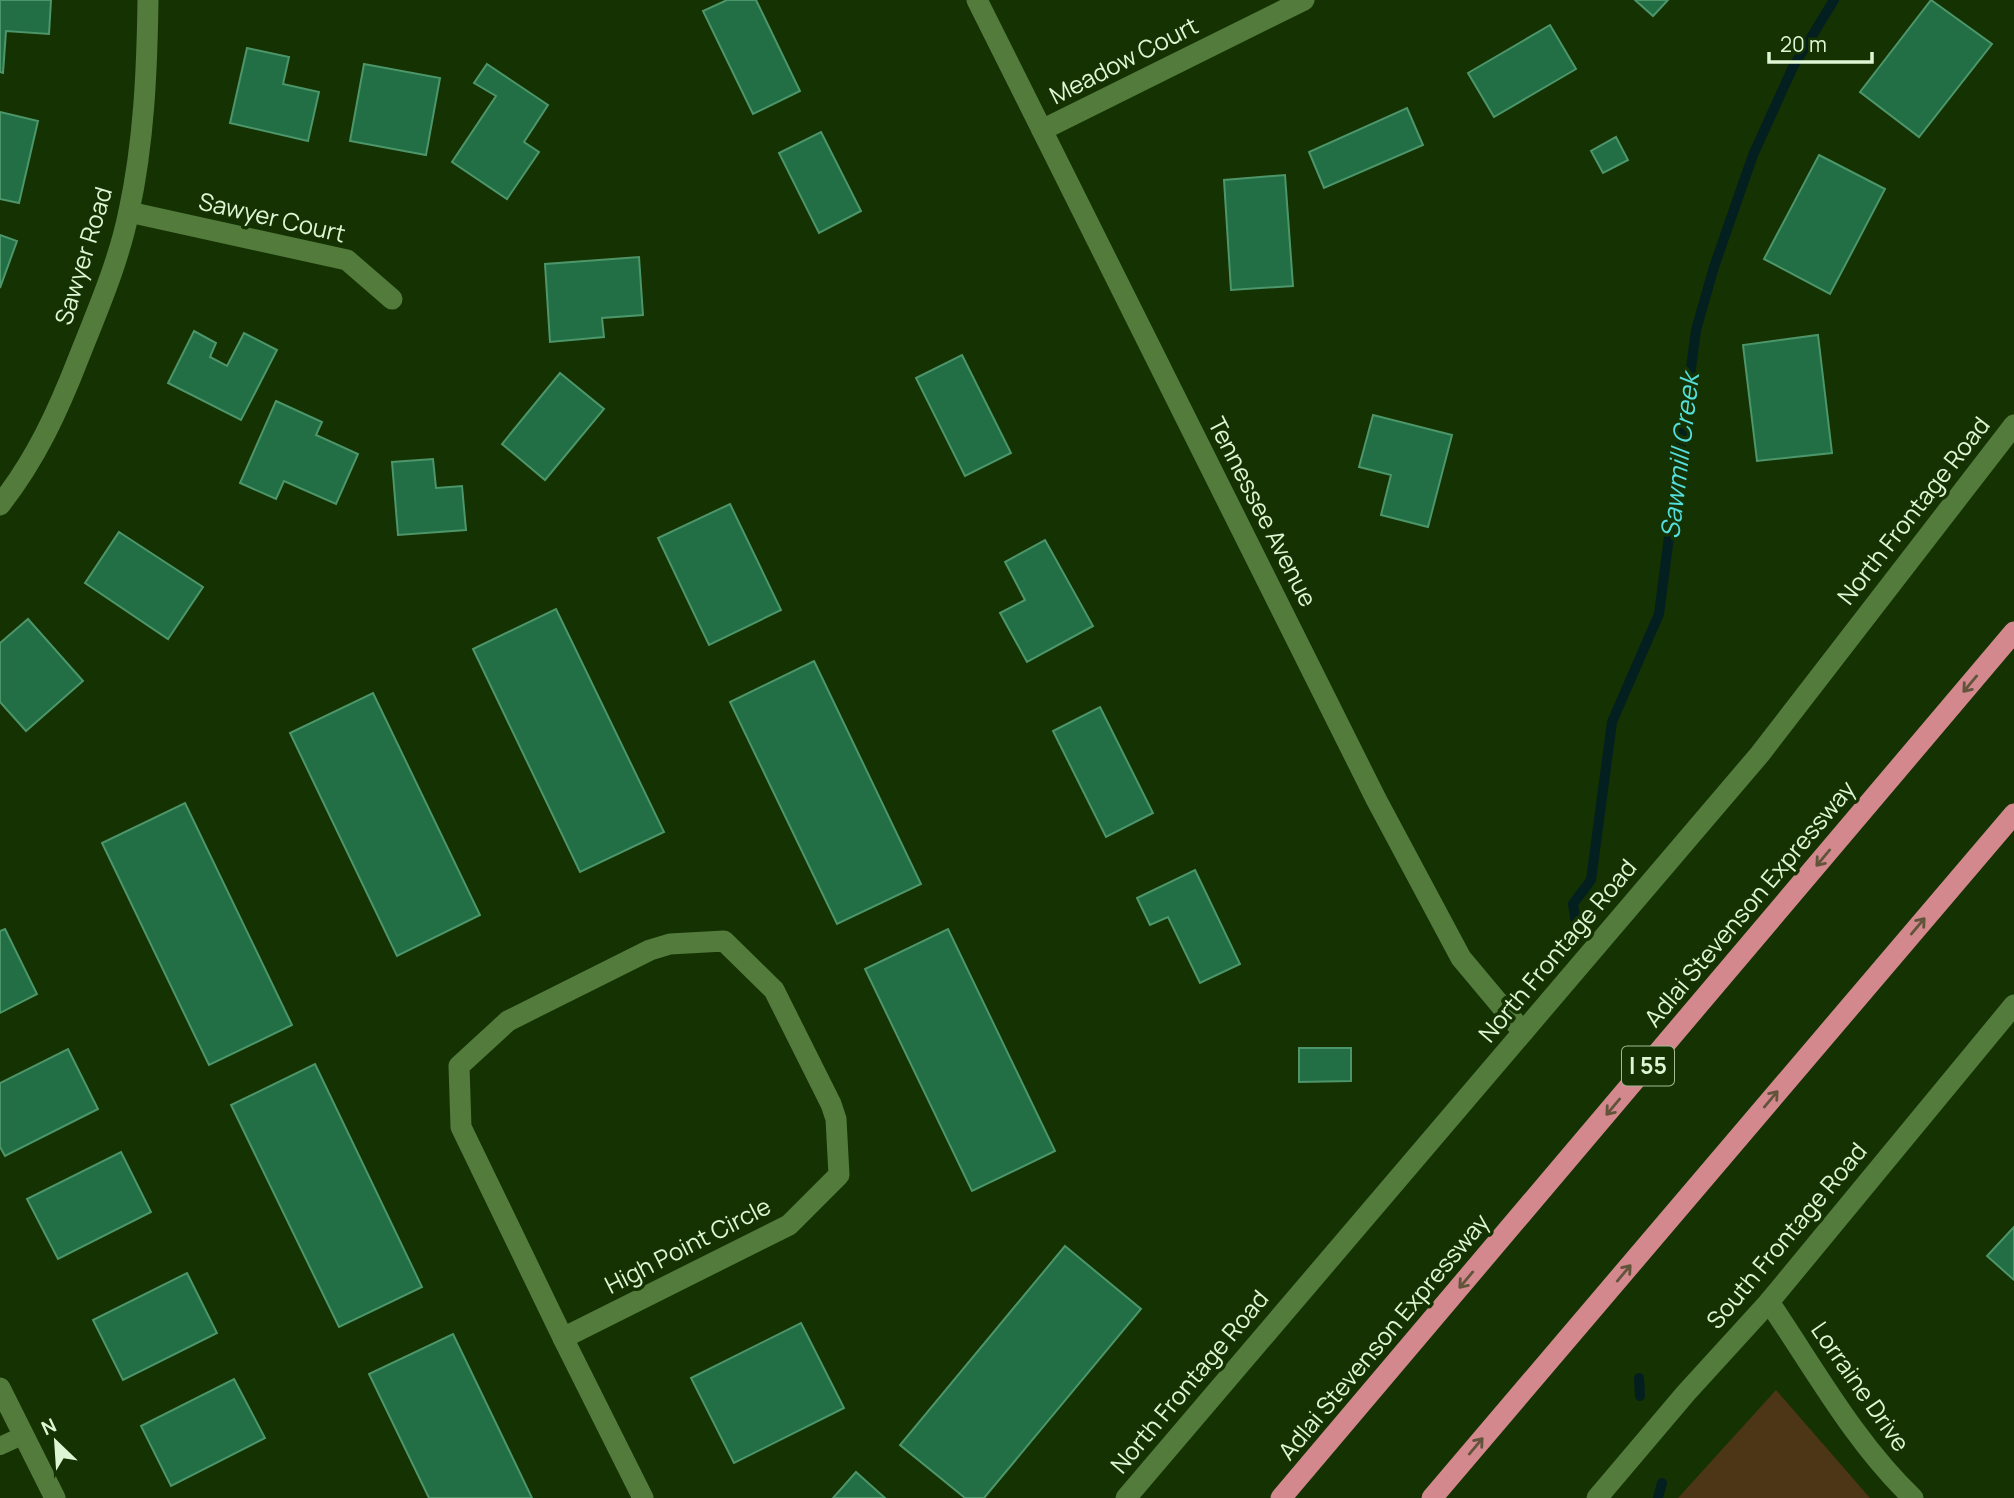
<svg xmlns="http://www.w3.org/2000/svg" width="2014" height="1498" font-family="Manrope,sans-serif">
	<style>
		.green { fill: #4c3615 }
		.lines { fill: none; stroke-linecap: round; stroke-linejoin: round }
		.stream { stroke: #041f20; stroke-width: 10 }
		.building { fill: #236f45; stroke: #4c966a; stroke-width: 2 }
		.service { stroke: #527b3c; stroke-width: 18 }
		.minor { stroke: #527b3c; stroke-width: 21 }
		.motorway { stroke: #d2888d; stroke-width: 21 }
		.oneway { stroke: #61543a }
		.labels { text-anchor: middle; stroke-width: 7; stroke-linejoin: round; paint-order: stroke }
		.shield { fill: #153202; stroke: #a2bb95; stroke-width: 2 }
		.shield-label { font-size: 23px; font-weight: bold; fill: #dff6d4 }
		.street-label { font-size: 24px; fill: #dff6d4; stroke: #153202 }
		.water-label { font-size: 26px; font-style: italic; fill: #54dede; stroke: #153202 }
	</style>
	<rect width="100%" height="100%" fill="#153202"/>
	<path class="green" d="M1776 1390 1870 1498H1678Z"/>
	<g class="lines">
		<g class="stream">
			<path d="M1576 923 1573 904 1591 880 1612 722 1659 614 1696 330 1714 267 1753 155 1793 67 1834 0"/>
			<path d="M1639 1378 1640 1396"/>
			<path d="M1658 1498 1662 1483"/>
		</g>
	</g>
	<g class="building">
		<path d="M0 0H51L49 34 6 31 3 73 0 72Z"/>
		<path d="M727 0H756L800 91 753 114 703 11Z"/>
		<path d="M1635 0H1668L1653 16Z"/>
		<path d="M1931 0 1992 44 1919 137 1860 92Z"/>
		<path d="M1550 25 1576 69 1494 117 1468 73Z"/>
		<path d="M247 48 289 57 283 84 319 92 308 141 230 123Z"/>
		<path d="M364 64 440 78 426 155 350 141Z"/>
		<path d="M487 64 548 105 524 142 539 152 507 199 452 162 496 96 474 83Z"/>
		<path d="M1407 108 1423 145 1324 188 1309 152Z"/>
		<path d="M0 112 38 121 19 203 0 199Z"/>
		<path d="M821 132 861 211 819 233 779 153Z"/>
		<path d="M1616 137 1628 160 1603 173 1591 151Z"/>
		<path d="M1819 155 1885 189 1830 294 1764 259Z"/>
		<path d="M1285 175 1293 286 1231 290 1224 180Z"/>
		<path d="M0 235 17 241 0 288Z"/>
		<path d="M639 257 643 315 602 318 604 337 550 342 545 264Z"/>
		<path d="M194 331 216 343 210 357 227 366 244 333 277 350 241 420 168 383Z"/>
		<path d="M1818 335 1832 453 1757 461 1743 345Z"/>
		<path d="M962 355 1011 453 965 476 916 378Z"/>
		<path d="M560 373 604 409 545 480 502 444Z"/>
		<path d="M276 401 322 422 316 435 358 454 336 504 284 481 276 499 240 483Z"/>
		<path d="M1373 415 1452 435 1428 527 1381 515 1391 475 1359 467Z"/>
		<path d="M433 459 436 488 462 486 466 530 398 535 392 462Z"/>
		<path d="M730 504 781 610 709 645 658 538Z"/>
		<path d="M119 532 203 587 168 639 85 583Z"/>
		<path d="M1045 540 1093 626 1027 662 1000 613 1025 600 1005 562Z"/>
		<path d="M556 609 664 832 580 872 473 649Z"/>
		<path d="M28 619 83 681 26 731 0 702V643Z"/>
		<path d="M814 661 921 884 837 924 730 702Z"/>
		<path d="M373 693 480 915 397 956 290 733Z"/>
		<path d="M1100 707 1153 813 1106 837 1053 731Z"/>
		<path d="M185 803 292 1025 209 1065 102 843Z"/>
		<path d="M1195 870 1240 964 1200 983 1168 917 1150 925 1137 898Z"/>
		<path d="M5 929 37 994 0 1013V931Z"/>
		<path d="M948 929 1055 1151 972 1191 865 969Z"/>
		<path d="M1299 1048H1351V1081L1299 1082Z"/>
		<path d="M68 1049 98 1109 5 1156 0 1147V1083Z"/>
		<path d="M315 1064 422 1287 339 1327 231 1105Z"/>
		<path d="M121 1152 151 1212 58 1259 27 1199Z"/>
		<path d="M2014 1227V1280L1987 1256Z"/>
		<path d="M1065 1246 1141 1309 984 1498H965L900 1445Z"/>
		<path d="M187 1273 217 1333 123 1380 93 1320Z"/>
		<path d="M801 1323 844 1408 734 1463 691 1378Z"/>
		<path d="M453 1334 532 1498H429L369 1374Z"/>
		<path d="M234 1379 265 1438 171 1486 141 1426Z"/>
		<path d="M856 1472 885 1498H833Z"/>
	</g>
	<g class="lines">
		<path class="service" d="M0 1446 24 1435"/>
		<g class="minor">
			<path d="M977 0 1376 799 1461 958 1523 1032"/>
			<path d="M1042 130 1304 0"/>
			<path d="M129 212 347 260 392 299"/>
			<path d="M0 505C36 459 58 411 79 357 98 309 119 261 129 211 144 142 147 70 148 0"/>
			<path d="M724 941 774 990 831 1104 836 1119 839 1175 789 1225 563 1338 461 1127 459 1066 508 1021 650 950 670 944Z"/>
			<path d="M1769 1302C1814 1368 1855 1443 1913 1498"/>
			<path d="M563 1338 643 1498"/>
			<path d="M0 1388 55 1498"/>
			<path d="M1126 1498 1760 754 2014 425"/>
			<path d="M1597 1498 1686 1393 1769 1302 2014 1005"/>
		</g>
		<g class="motorway">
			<path d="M1281 1498 2014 632"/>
			<path d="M1432 1498 2014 814"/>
		</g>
	</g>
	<defs><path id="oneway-shaft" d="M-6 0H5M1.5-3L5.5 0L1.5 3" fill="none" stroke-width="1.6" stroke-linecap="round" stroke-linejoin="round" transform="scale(1.75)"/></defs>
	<g class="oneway">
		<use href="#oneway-shaft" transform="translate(1970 684) rotate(130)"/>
		<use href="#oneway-shaft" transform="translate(1823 858) rotate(130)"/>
		<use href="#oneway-shaft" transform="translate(1918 926) rotate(-50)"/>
		<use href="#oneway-shaft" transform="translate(1771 1099) rotate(-50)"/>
		<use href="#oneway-shaft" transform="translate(1613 1107) rotate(130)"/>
		<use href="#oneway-shaft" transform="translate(1624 1273) rotate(-50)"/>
		<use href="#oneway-shaft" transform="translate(1466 1280) rotate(130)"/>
		<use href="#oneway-shaft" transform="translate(1476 1446) rotate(-50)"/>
	</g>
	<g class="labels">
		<rect class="shield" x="1622" y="1046.5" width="52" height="39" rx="5"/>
		<g class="shield-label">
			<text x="1648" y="1074">I 55</text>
		</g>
		<g class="street-label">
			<text transform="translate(1124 61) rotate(-27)" y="8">Meadow Court</text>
			<text transform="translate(272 218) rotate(13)" y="8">Sawyer Court</text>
			<text transform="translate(84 256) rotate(-73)" y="8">Sawyer Road</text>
			<text transform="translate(1914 511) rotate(-52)" y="8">North Frontage Road</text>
			<text transform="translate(1262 512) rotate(63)" y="8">Tennessee Avenue</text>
			<text transform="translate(1750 904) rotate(-50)" y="8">Adlai Stevenson Expressway</text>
			<text transform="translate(1558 951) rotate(-50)" y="8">North Frontage Road</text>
			<text transform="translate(1787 1236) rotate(-50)" y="8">South Frontage Road</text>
			<text transform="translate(688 1246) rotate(-27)" y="8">High Point Circle</text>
			<text transform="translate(1384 1337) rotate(-50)" y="8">Adlai Stevenson Expressway</text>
			<text transform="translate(1190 1382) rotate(-50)" y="8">North Frontage Road</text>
			<text transform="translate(1860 1387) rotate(55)" y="8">Lorraine Drive</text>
		</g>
		<g class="water-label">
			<text transform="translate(1680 456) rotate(-83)" y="9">Sawmill Creek</text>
		</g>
	</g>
	<g transform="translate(56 1442) rotate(335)" stroke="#153202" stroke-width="5" paint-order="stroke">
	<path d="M0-5L12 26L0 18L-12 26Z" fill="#dff6d4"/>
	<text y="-10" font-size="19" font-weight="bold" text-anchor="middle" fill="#dff6d4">N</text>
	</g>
	<path d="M1769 52v10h103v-10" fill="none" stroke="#dff6d4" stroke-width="3.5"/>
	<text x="1780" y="52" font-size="21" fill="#dff6d4" stroke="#153202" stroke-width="5" paint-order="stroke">20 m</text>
</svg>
